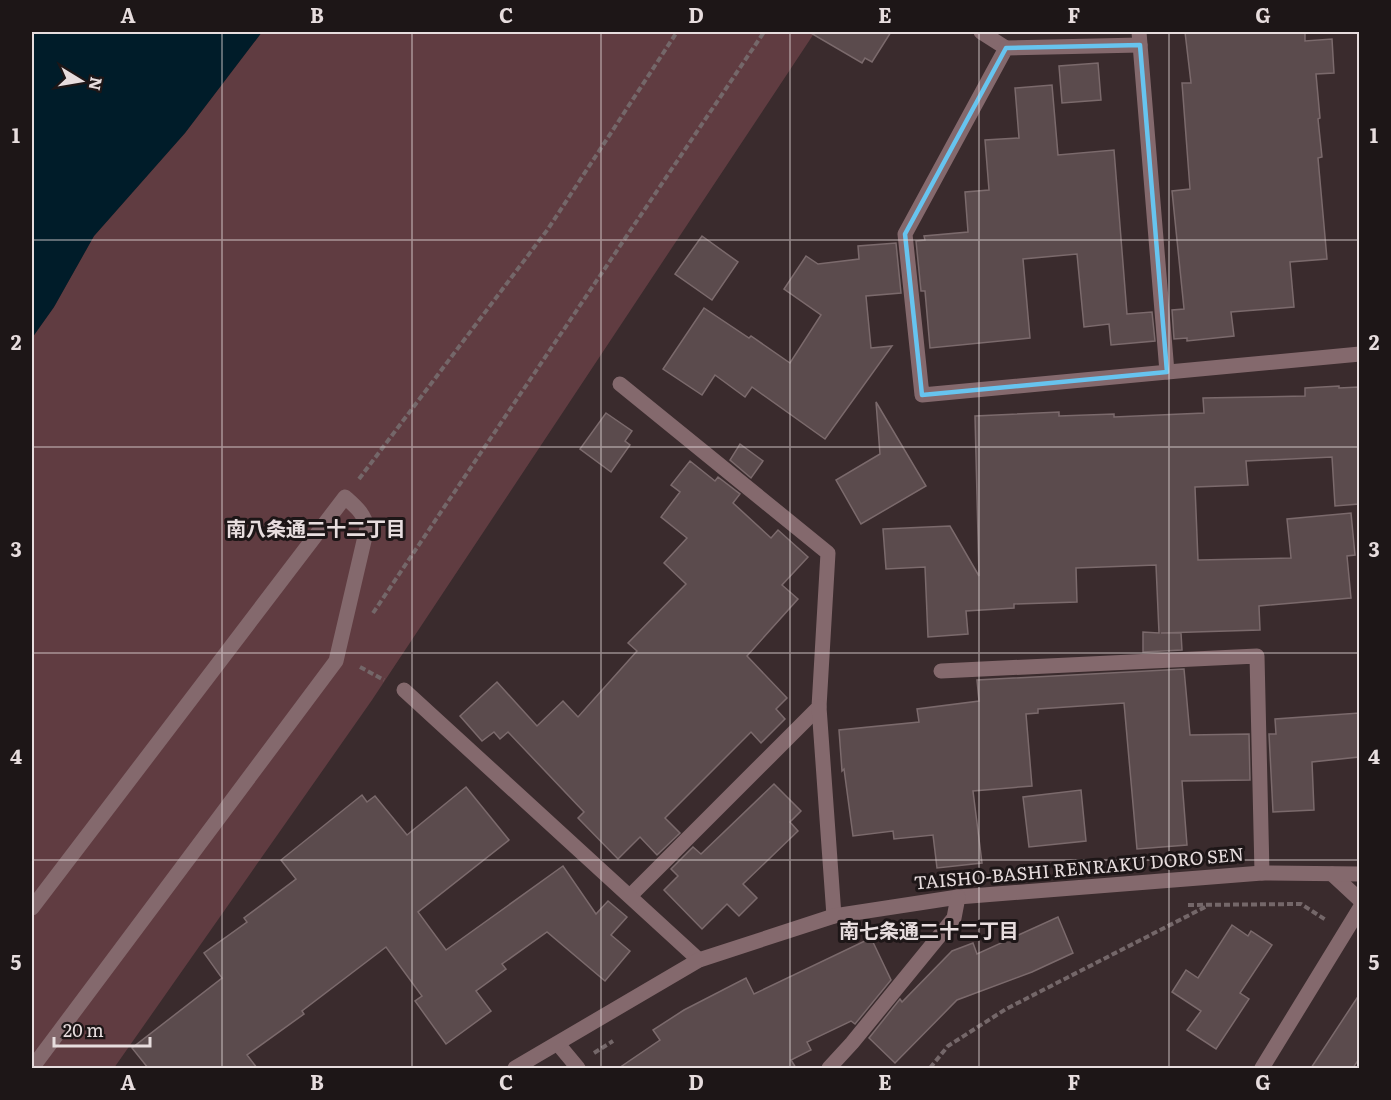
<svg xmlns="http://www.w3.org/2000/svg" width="1391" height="1100" font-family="Literata,'Noto Sans JP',serif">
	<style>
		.green { fill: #603c41 }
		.water { fill: #001c29 }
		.building { fill: #5b4b4d; stroke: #7b6a6c; stroke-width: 1.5 }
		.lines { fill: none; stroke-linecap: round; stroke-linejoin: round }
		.path { stroke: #746769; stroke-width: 4; stroke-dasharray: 6 3; stroke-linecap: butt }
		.minor { stroke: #84696d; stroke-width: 15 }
		.marked { fill: none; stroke: #67c4ef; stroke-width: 4.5; stroke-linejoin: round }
		.grid { fill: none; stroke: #e7ddde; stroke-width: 1.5; stroke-opacity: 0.55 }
		.labels { text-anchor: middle; stroke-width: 6; stroke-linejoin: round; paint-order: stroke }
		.street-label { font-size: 18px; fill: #e7ddde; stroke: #1d1617 }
		.neighbourhood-label { font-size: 20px; font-weight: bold; fill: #e7ddde; stroke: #1d1617 }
		.neatline { fill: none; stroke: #e7ddde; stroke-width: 2 }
		.grid-label { font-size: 20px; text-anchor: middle; font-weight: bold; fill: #e7ddde }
	</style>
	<rect width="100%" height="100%" fill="#3a2b2d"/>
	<path class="green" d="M262 32H815L372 700 114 1068H32V338L54 307 94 236 185 133Z"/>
	<path class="water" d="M32 32H262L185 133 94 236 54 307 32 338Z"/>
	<g class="building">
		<path d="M809 32H891L872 62 865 58 862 63Z"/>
		<path d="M1185 32H1305V41L1332 39 1334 73 1316 74 1320 118 1318 119 1322 157 1318 158 1327 259 1290 262 1294 307 1231 312 1234 336 1187 341V338L1174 339 1172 310 1184 309 1172 191 1190 189 1182 83H1191Z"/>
		<path d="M1098 63 1101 100 1062 103 1059 66Z"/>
		<path d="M1052 85 1058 155 1114 150 1127 314 1152 312 1155 341 1111 345 1109 324 1084 327 1077 254 1023 259 1030 338 930 348 925 291H921L916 241 925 240 924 236 968 232 965 192 989 190 985 140 1019 138 1015 88Z"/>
		<path d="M702 236 738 262 712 300 675 274Z"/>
		<path d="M896 243 901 293 866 296 871 348 892 346 825 439 752 387 745 397 715 375 702 395 663 369 704 308 749 338 751 336 790 363 821 315 784 289 806 256 818 264 859 259 858 246Z"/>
		<path d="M1339 386V388L1359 387V504L1335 506 1332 457 1246 461 1248 485 1195 487 1198 560 1291 558 1287 519 1351 513 1355 555 1347 556 1351 598 1259 606 1260 630 1161 633H1181L1182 650 1143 652V632L1159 633 1156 565 1076 568 1077 602 1014 604V608L966 611 968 634 928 637 925 567 886 569 883 529 950 526 979 576 975 416 1059 412V416L1114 414V417L1204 413 1203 398 1305 396V388Z"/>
		<path d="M876 402 926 486 861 524 836 480 880 454Z"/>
		<path d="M606 413 632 431 625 441 630 445 611 472 580 449Z"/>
		<path d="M740 444 763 461 751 478 730 460Z"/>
		<path d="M690 461 715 481 718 477 740 494 733 503 771 538 778 530 808 557 782 585 798 599 747 656 787 698 776 709 785 719 761 743 751 732 665 818 680 833 657 855 640 837 618 859 578 818 584 812 508 732 500 739 494 732 482 741 460 716 497 682 537 726 563 701 578 717 637 651 628 643 686 584 664 563 687 538 661 517 680 492 671 485Z"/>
		<path d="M1184 669 1190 735 1249 734 1250 780 1182 781 1187 845 1137 849 1124 703 1038 709V713L1026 714 1032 786 973 791 982 863 937 868 933 835 894 839 893 831 853 836 844 769 842 771 839 730 919 722 917 709 979 701 977 680Z"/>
		<path d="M1359 713V757L1312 762 1314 810 1273 812 1269 734H1276L1275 719Z"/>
		<path d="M774 784 801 811 790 822 798 831 743 884 757 898 739 916 727 904 702 929 664 890 678 876 671 869 693 847 701 854Z"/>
		<path d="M466 787 509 840 418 912 446 950 563 866 596 914 608 901 627 917 611 935 630 951 605 981 547 932 502 964 506 969 476 991 491 1011 446 1044 415 1001 422 996 386 947 302 1011 304 1014 247 1055 257 1068H148L132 1048 222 978 204 953 247 922 244 918 296 879 281 860 362 795 367 802 375 796 407 835Z"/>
		<path d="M1081 790 1086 841 1029 847 1023 797Z"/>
		<path d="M1058 917 1073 953 1032 972 957 1000 895 1063 869 1038 900 999 902 1002 952 951 973 943 977 954Z"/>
		<path d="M1232 925 1248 936 1251 931 1272 945 1240 993 1249 999 1216 1049 1187 1030 1201 1011 1172 992 1186 970 1198 978Z"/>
		<path d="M871 938 891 980 855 1024 851 1021 807 1042 811 1050 791 1060 796 1068H619L660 1040 653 1030 684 1010 746 978 754 994Z"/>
		<path d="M1359 995V1059L1353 1068H1311Z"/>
	</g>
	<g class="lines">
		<g class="path">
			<path d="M359 479 548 229 677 32"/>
			<path d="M373 613 764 32"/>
			<path d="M360 667 384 680"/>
			<path d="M1188 905 1301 904 1326 920"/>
			<path d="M594 1053 613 1041"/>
			<path d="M930 1068 948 1046 1006 1009 1207 906"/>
		</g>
		<g class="minor">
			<path d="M981 32 1006 48"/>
			<path d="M1139 32 1167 372"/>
			<path d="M1140 45 1006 48 905 234 922 395 1360 354"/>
			<path d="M620 384 828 553 819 707 631 895"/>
			<path d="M941 671 1257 656 1262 873"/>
			<path d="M404 690 699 960"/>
			<path d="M819 707 834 916"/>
			<path d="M1332 874 1360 900"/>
			<path d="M32 908 345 497C355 506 365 514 367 528L336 661 32 1068"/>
			<path d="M558 1044 578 1068"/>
			<path d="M515 1068 699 960 834 916 958 897 1262 873 1360 874"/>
			<path d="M829 1068 852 1043 954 918 958 897"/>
			<path d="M1262 1068 1360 908"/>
		</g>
	</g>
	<path class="marked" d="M1140 45 1167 372 922 395 905 234 1006 48Z"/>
	<path class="grid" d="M222 32V1068M412 32V1068M601 32V1068M790 32V1068M979 32V1068M1169 32V1068M32 240H1360M32 447H1360M32 653H1360M32 860H1360"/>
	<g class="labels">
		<g class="street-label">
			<text transform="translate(1079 869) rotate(-5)" y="6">TAISHO-BASHI RENRAKU DORO SEN</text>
		</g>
		<g class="neighbourhood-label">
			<text x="316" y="536">南八条通二十二丁目</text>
			<text x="929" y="938">南七条通二十二丁目</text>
		</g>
	</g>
	<rect width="1391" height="1100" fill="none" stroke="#1d1617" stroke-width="66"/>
	<g transform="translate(81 81) rotate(101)" stroke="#1d1617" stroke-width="4.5" paint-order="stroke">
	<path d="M0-4.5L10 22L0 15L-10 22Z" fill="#e7ddde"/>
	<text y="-9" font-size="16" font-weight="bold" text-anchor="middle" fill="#e7ddde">N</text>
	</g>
	<path d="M54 1037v9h96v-9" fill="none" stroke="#e7ddde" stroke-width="3"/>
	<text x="63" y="1037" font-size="18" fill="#e7ddde" stroke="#1d1617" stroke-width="4.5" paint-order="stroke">20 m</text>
	<rect x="33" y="33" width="1325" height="1034" class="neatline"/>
	<g class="grid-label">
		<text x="128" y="23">A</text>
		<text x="317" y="23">B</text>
		<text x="506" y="23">C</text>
		<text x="696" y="23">D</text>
		<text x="885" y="23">E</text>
		<text x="1074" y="23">F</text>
		<text x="1263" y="23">G</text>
		<text x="16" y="143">1</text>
		<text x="1374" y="143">1</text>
		<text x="16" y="350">2</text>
		<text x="1374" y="350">2</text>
		<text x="16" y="557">3</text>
		<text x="1374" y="557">3</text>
		<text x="16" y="764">4</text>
		<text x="1374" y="764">4</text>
		<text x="16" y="970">5</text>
		<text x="1374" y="970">5</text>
		<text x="128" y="1090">A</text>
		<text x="317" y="1090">B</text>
		<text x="506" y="1090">C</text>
		<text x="696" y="1090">D</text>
		<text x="885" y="1090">E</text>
		<text x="1074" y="1090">F</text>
		<text x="1263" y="1090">G</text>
	</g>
</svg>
